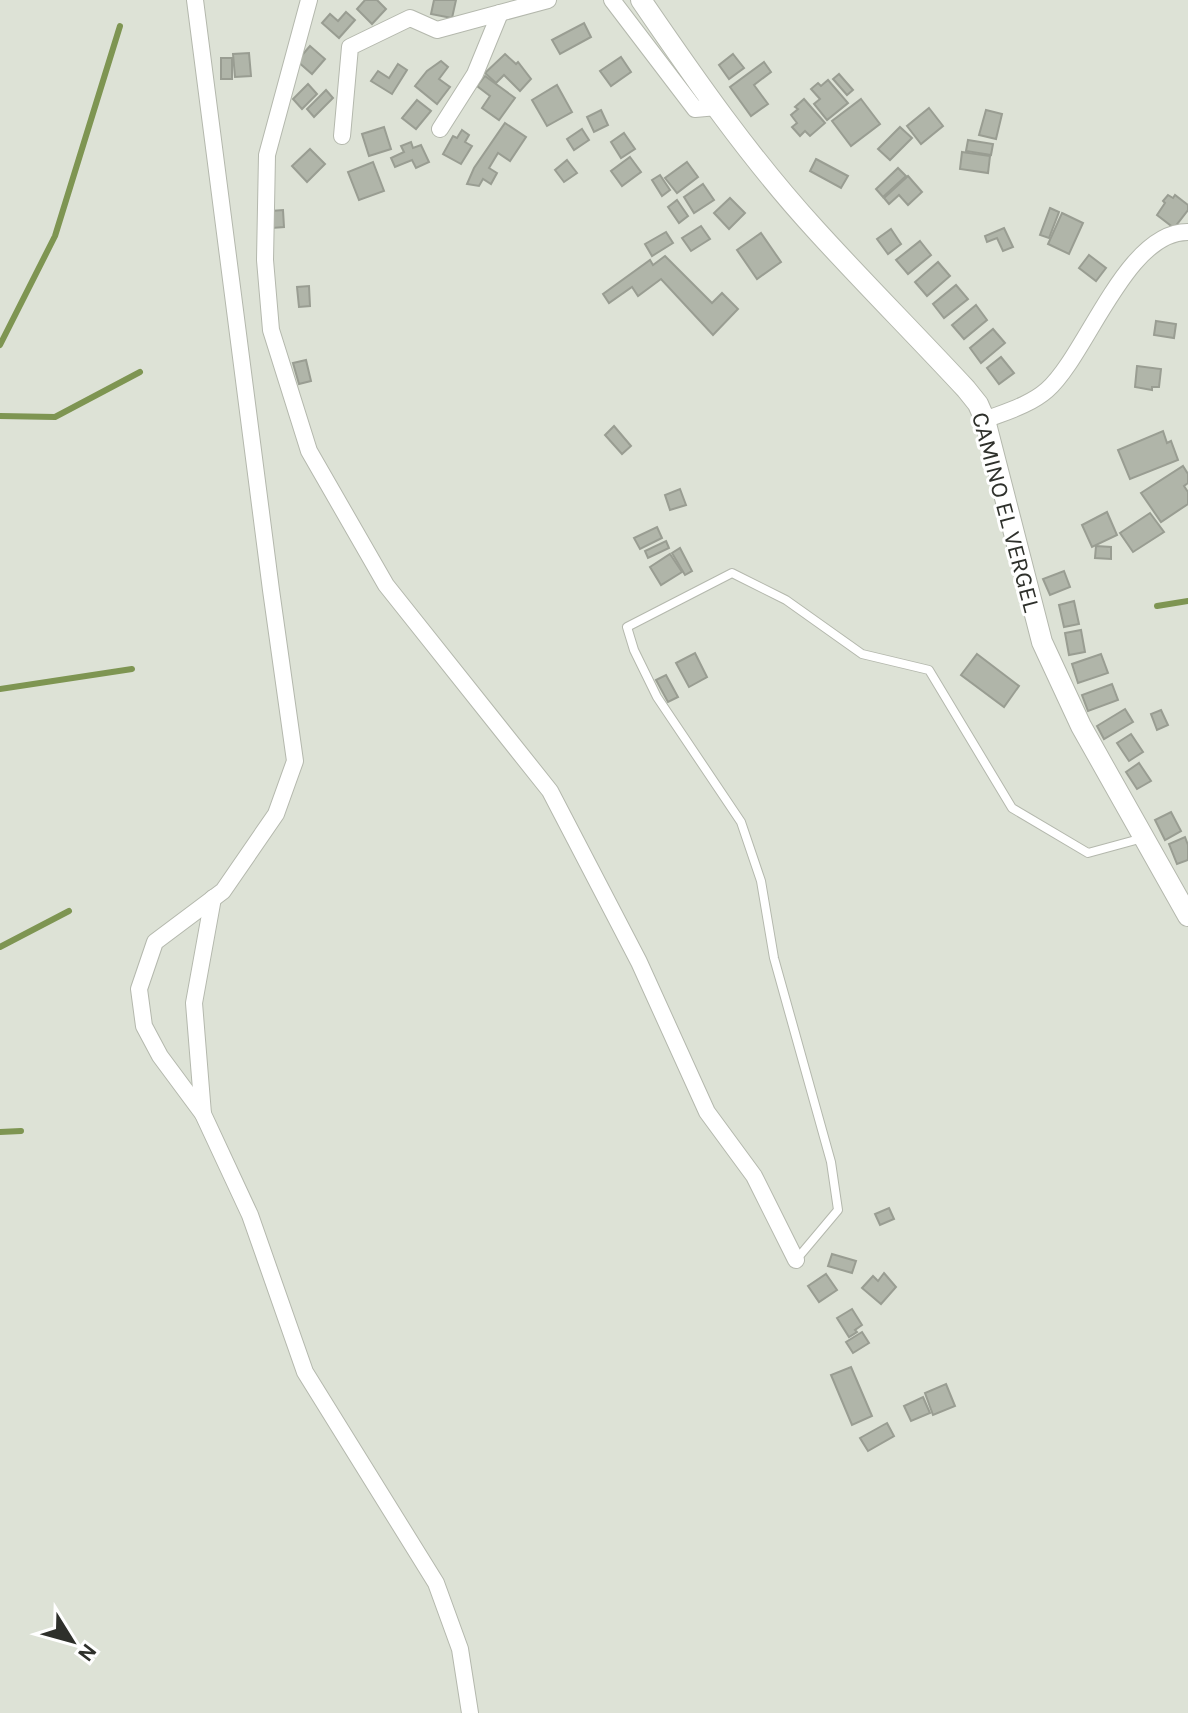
<svg xmlns="http://www.w3.org/2000/svg" width="1188" height="1713" font-family="Karla,sans-serif">
	<style>
		.lines { fill: none; stroke-linecap: round; stroke-linejoin: round }
		.stream { stroke: #7e9552; stroke-width: 6 }
		.building { fill: #b0b5a9; stroke: #999d92; stroke-width: 2 }
		.service-casing { stroke: #b4b8ad; stroke-width: 10 }
		.minor-casing { stroke: #b4b8ad; stroke-width: 18 }
		.tertiary-casing { stroke: #b4b8ad; stroke-width: 22 }
		.service { stroke: #fff; stroke-width: 8 }
		.minor { stroke: #fff; stroke-width: 16 }
		.tertiary { stroke: #fff; stroke-width: 20 }
		.labels { text-anchor: middle; stroke-width: 6; stroke-linejoin: round; paint-order: stroke }
		.street-label { font-size: 24px; fill: #2e302b; stroke: #fff }
	</style>
	<rect width="100%" height="100%" fill="#dde2d6"/>
	<g class="lines">
		<g class="stream">
			<path d="M0 345 55 236 120 26"/>
			<path d="M0 416 55 417 140 372"/>
			<path d="M1157 606 1188 601"/>
			<path d="M0 689 132 669"/>
			<path d="M0 947 69 911"/>
			<path d="M0 1132 21 1131"/>
		</g>
	</g>
	<g class="building">
		<path d="M365 0H377L386 9 372 24 357 9Z"/>
		<path d="M434 0H456L452 18 431 14Z"/>
		<path d="M346 12 355 20 339 38 322 23 330 14 338 21Z"/>
		<path d="M584 23 591 37 560 54 552 40Z"/>
		<path d="M310 46 325 59 312 74 297 61Z"/>
		<path d="M249 53 251 76 235 77 233 54Z"/>
		<path d="M505 54 516 64 518 62 531 79 520 91 504 75 496 83 485 73Z"/>
		<path d="M733 54 744 68 729 79 719 65Z"/>
		<path d="M621 57 631 72 611 86 600 71Z"/>
		<rect x="221" y="58" width="11" height="21"/>
		<path d="M441 61 448 67 439 79 450 87 437 104 415 86 427 71Z"/>
		<path d="M764 62 771 72 754 85 768 104 751 116 730 87Z"/>
		<path d="M398 64 407 70 392 94 371 81 378 71 389 78Z"/>
		<path d="M839 74 853 90 847 95 833 79Z"/>
		<path d="M485 76 515 98 499 120 482 108 490 96 477 86Z"/>
		<path d="M828 80 848 103 827 120 814 104 820 99 811 89 818 83 821 86Z"/>
		<path d="M308 84 317 94 302 109 293 99Z"/>
		<path d="M557 85 572 112 547 126 532 100Z"/>
		<path d="M326 90 333 98 314 117 307 109Z"/>
		<path d="M804 99 825 123 810 136 805 131 800 136 792 127 797 123 791 115 798 109 795 107Z"/>
		<path d="M861 99 880 124 851 146 832 121Z"/>
		<path d="M417 100 431 111 416 129 402 118Z"/>
		<path d="M929 108 943 126 921 144 907 126Z"/>
		<path d="M601 110 608 125 594 132 587 117Z"/>
		<path d="M986 110 1002 114 996 139 979 135Z"/>
		<path d="M505 123 526 137 510 161 498 153 489 168 497 173 491 184 483 179 479 186 467 184 474 168Z"/>
		<path d="M384 127 391 149 369 156 362 134Z"/>
		<path d="M900 127 912 138 890 160 878 149Z"/>
		<path d="M582 129 589 140 574 150 567 139Z"/>
		<path d="M462 130 469 135 465 142 472 146 461 164 443 154 453 136 457 138Z"/>
		<path d="M624 133 635 149 621 158 611 142Z"/>
		<path d="M968 140 993 144 991 155 966 151Z"/>
		<path d="M411 142 413 148 421 145 429 162 416 168 412 160 395 167 391 158 404 152 401 146Z"/>
		<path d="M310 149 325 164 307 182 292 166Z"/>
		<path d="M962 152 990 156 988 173 960 169Z"/>
		<path d="M630 157 641 172 622 186 611 171Z"/>
		<path d="M816 159 848 176 841 188 810 171Z"/>
		<path d="M567 160 577 173 564 182 555 170Z"/>
		<path d="M373 162 384 191 359 200 348 172Z"/>
		<path d="M687 162 698 177 677 193 665 178Z"/>
		<path d="M898 168 906 176 883 197 876 189Z"/>
		<path d="M660 175 670 190 662 196 652 180Z"/>
		<path d="M908 176 922 192 908 205 899 195 889 204 884 198Z"/>
		<path d="M703 184 714 200 694 213 684 197Z"/>
		<path d="M1168 195 1173 198 1175 195 1188 205V210L1174 228 1157 215 1165 203 1163 201Z"/>
		<path d="M730 198 745 213 729 229 714 213Z"/>
		<path d="M677 200 688 216 679 223 668 207Z"/>
		<path d="M1050 208 1059 212 1049 238 1040 235Z"/>
		<path d="M283 210 284 227 272 228 271 211Z"/>
		<path d="M1062 213 1083 223 1069 254 1048 244Z"/>
		<path d="M701 226 710 239 691 251 682 238Z"/>
		<path d="M1004 228 1013 247 1003 251 997 238 987 242 985 236Z"/>
		<path d="M891 229 901 244 888 254 877 239Z"/>
		<path d="M666 232 673 243 652 256 645 244Z"/>
		<path d="M761 233 781 262 757 279 737 250Z"/>
		<path d="M920 241 931 255 908 274 896 260Z"/>
		<path d="M1089 255 1106 268 1096 281 1079 268Z"/>
		<path d="M665 256 712 303 722 293 738 309 713 335 661 279 638 296 632 287 609 303 603 294 650 260 653 265Z"/>
		<path d="M938 262 950 276 927 296 915 282Z"/>
		<path d="M956 285 968 299 944 318 933 304Z"/>
		<path d="M309 286 310 306 299 307 297 287Z"/>
		<path d="M976 305 987 320 964 339 952 325Z"/>
		<path d="M1156 321 1176 324 1174 338 1154 335Z"/>
		<path d="M993 329 1005 343 981 363 970 348Z"/>
		<path d="M1001 357 1014 373 999 384 987 368Z"/>
		<path d="M306 360 311 381 299 384 293 363Z"/>
		<path d="M1137 366 1161 369 1159 387H1152V390L1135 387Z"/>
		<path d="M614 426 631 446 622 454 605 435Z"/>
		<path d="M1163 431 1167 443 1171 441 1178 460 1130 479 1118 450Z"/>
		<path d="M1183 466 1188 474V483L1184 486 1188 492V504L1161 522 1141 493Z"/>
		<path d="M680 489 686 505 670 510 665 495Z"/>
		<path d="M1107 512 1117 535 1092 547 1082 525Z"/>
		<path d="M1150 513 1164 532 1133 552 1120 533Z"/>
		<path d="M657 527 662 538 640 549 634 538Z"/>
		<path d="M666 541 669 548 648 558 645 551Z"/>
		<path d="M1096 546 1111 547V559L1095 558Z"/>
		<path d="M680 548 692 571 685 575 672 553Z"/>
		<path d="M670 554 682 572 661 585 650 567Z"/>
		<path d="M1064 571 1070 587 1050 595 1043 579Z"/>
		<path d="M1074 601 1079 624 1064 627 1059 605Z"/>
		<path d="M1081 630 1085 652 1069 655 1065 633Z"/>
		<path d="M695 653 707 677 689 687 676 663Z"/>
		<path d="M977 654 1019 686 1004 707 961 675Z"/>
		<path d="M1101 654 1108 673 1078 683 1072 664Z"/>
		<path d="M666 675 678 697 668 702 656 680Z"/>
		<path d="M1112 684 1118 700 1088 711 1082 695Z"/>
		<path d="M1125 709 1133 722 1104 739 1097 726Z"/>
		<path d="M1161 710 1168 725 1157 730 1151 714Z"/>
		<path d="M1131 734 1143 752 1129 761 1117 743Z"/>
		<path d="M1139 763 1151 781 1137 789 1126 772Z"/>
		<path d="M1171 812 1181 831 1165 840 1155 820Z"/>
		<path d="M1185 837 1188 845V860L1177 864 1169 844Z"/>
		<path d="M889 1208 894 1219 880 1225 875 1214Z"/>
		<path d="M832 1254 856 1261 852 1273 828 1266Z"/>
		<path d="M884 1273 896 1287 881 1304 862 1288 873 1276 878 1281Z"/>
		<path d="M826 1274 837 1290 819 1302 808 1286Z"/>
		<path d="M852 1309 862 1325 855 1330 857 1332 849 1337 837 1318Z"/>
		<path d="M862 1332 869 1343 853 1353 846 1342Z"/>
		<path d="M851 1367 872 1416 852 1425 831 1375Z"/>
		<path d="M946 1384 955 1406 933 1415 925 1393Z"/>
		<path d="M923 1397 930 1413 911 1421 904 1406Z"/>
		<path d="M887 1423 894 1436 868 1451 860 1438Z"/>
	</g>
	<g class="lines">
		<defs>
			<path id="service" d="M796 1260 838 1210 831 1162 774 958 761 881 741 822 657 697 634 650 627 627 732 573 786 600 862 654 929 670 1012 808 1088 853 1143 838"/>
			<g id="minor">
				<path d="M195 0 271 590 295 761 276 814 223 891 155 942 139 989 144 1026 160 1056 203 1114 250 1215 305 1372 436 1583 460 1649 470 1713"/>
				<path d="M309 0 267 155 265 260 271 330 309 451 386 585 550 791 639 962 707 1112 754 1176 796 1260"/>
				<path d="M612 0 695 109 717 107"/>
				<path d="M440 129 475 74 500 13"/>
				<path d="M342 136 350 47 410 18 437 30 548 0"/>
				<path d="M985 420C1005 412 1030 405 1047 390 1087 355 1126 231 1188 232"/>
				<path d="M203 1114 194 1003 213 898"/>
			</g>
			<path id="tertiary" d="M641 0C695 79 750 158 815 229 864 283 916 335 966 389L978 404 985 420 1042 642 1081 726 1188 916"/>
		</defs>
		<use href="#service" class="service-casing"/>
		<use href="#minor" class="minor-casing"/>
		<use href="#tertiary" class="tertiary-casing"/>
		<use href="#service" class="service"/>
		<use href="#minor" class="minor"/>
		<use href="#tertiary" class="tertiary"/>
	</g>
	<g class="labels">
		<g class="street-label">
			<text transform="translate(1006 512) rotate(75)" y="8">CAMINO EL VERGEL</text>
		</g>
	</g>
	<g transform="translate(72 1641) rotate(127)" stroke="#ffffff" stroke-width="6" paint-order="stroke">
	<path d="M0-6L14 30L0 20L-14 30Z" fill="#2e302b"/>
	<text y="-12" font-size="22" font-weight="bold" text-anchor="middle" fill="#2e302b">N</text>
	</g>
</svg>
